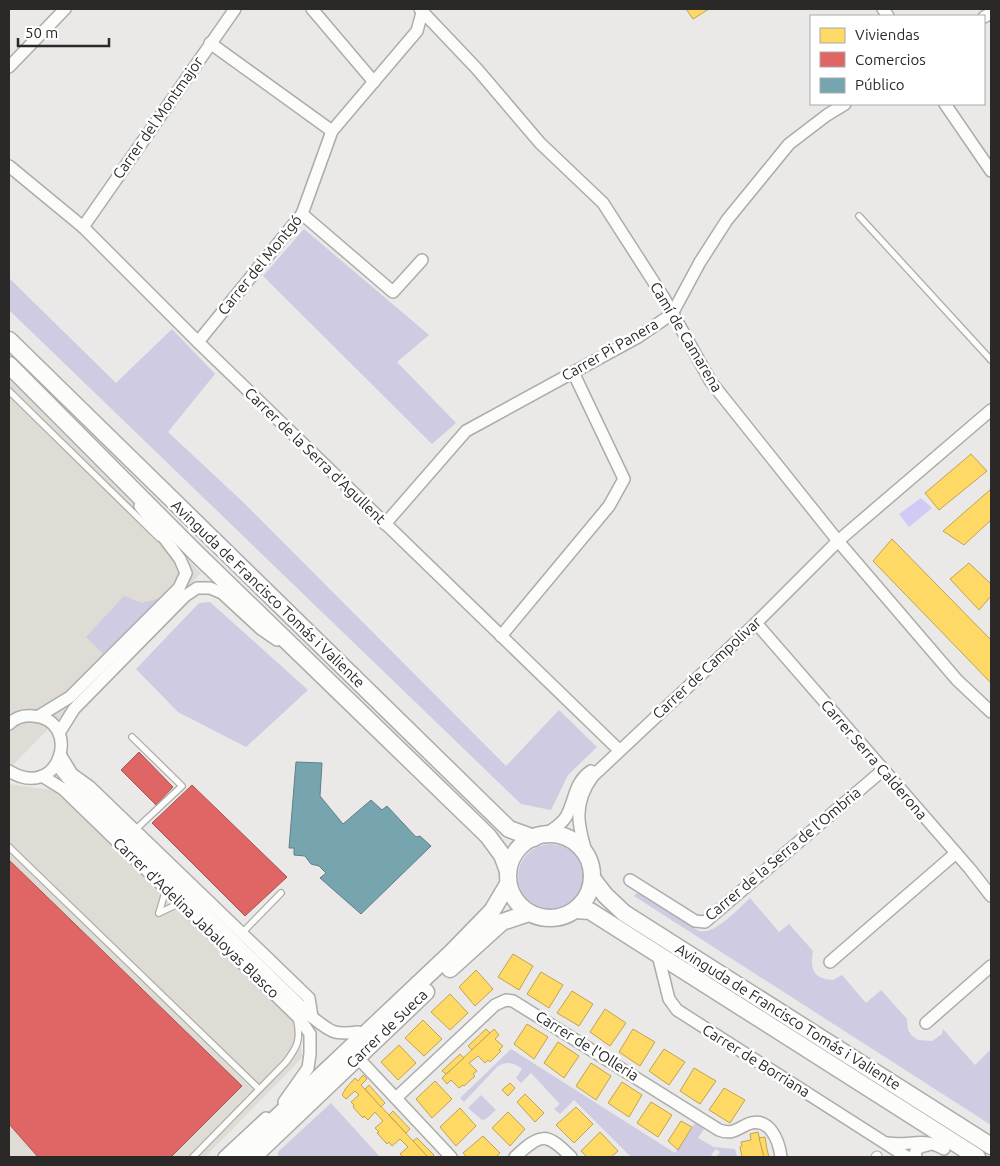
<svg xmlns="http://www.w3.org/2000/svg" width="1000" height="1166" font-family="Ubuntu,sans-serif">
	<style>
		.built { fill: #dedcd5 }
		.green { fill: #cecbe2 }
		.water { fill: #d1caf7 }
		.homes { fill: #ffd966; stroke: #bfa453 }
		.shops { fill: #e06666; stroke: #a95453 }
		.public { fill: #76a5af; stroke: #5f8086 }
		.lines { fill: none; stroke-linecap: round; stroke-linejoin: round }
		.service-casing { stroke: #acacaa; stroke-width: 8 }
		.pedestrian-casing { stroke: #acacaa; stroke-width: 11 }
		.minor-casing { stroke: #acacaa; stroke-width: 14 }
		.secondary-casing { stroke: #acacaa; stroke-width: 19 }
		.service { stroke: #fcfcfb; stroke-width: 5.5 }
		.pedestrian { stroke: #fcfcfb; stroke-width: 9 }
		.minor { stroke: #fcfcfb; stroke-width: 11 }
		.secondary { stroke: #fcfcfb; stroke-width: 16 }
		.labels { text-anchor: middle; stroke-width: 5; stroke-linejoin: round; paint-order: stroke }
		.street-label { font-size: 15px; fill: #2a2928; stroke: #fff }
	</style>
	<rect width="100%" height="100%" fill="#eae9e7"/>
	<g class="built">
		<path d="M9 378 201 573 9 769Z"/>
		<path d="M9 784 59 791 293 1019 303 1057 205 1157H9Z"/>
	</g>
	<g class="green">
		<path d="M304 229 429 335 397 362 456 423 432 444 263 276Z"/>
		<path d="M9 278 116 383 172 329 215 374 168 432 244 503 506 766 559 710 597 747 568 775 551 810 521 804 9 310Z"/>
		<path d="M124 596 142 603 160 598 103 654 86 637Z"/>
		<path d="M210 602 308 690 246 747 178 712 136 669 199 603Z"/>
		<circle cx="551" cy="877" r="33"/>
		<path d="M637 893 642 895 699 931C715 935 738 909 750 898L779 932 789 924 813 951C810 969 813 979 833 980L842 975 866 1003 881 990 907 1019 908 1030 912 1036 918 1040 932 1041 942 1034 943 1029 975 1065 991 1049V1125L634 896Z"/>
		<path d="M511 1049 675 1153 695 1123 704 1129 698 1138 714 1147 735 1149 737 1157H716L720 1152 716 1149 711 1155 714 1157H631L574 1100 560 1114 554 1109 560 1104 557 1101 531 1073 521 1083 516 1078 522 1069C514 1062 507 1061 498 1066L464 1102 460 1098Z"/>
		<path d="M481 1095 496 1110 486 1119 482 1120 468 1108Z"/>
		<path d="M331 1103 380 1157H278V1152Z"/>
	</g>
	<path class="water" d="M921 498 932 508 909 527 899 514Z"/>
	<g class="homes">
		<path d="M686 9H709L693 19Z"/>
		<path d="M971 454 987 471 939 510 925 493Z"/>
		<path d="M991 489V520L964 545 943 531Z"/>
		<path d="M892 539 991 640V683L873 561Z"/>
		<path d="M969 563 991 584V596L979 610 950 579Z"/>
		<path d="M513 954 533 966 519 990 498 977Z"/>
		<path d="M476 970 493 989 475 1006 459 987Z"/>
		<path d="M541 972 563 985 549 1008 527 994Z"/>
		<path d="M572 991 593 1004 579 1026 557 1013Z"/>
		<path d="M450 994 468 1013 450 1030 431 1012Z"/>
		<path d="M605 1009 626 1023 610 1046 590 1032Z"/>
		<path d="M423 1020 442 1039 424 1056 405 1038Z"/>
		<path d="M527 1024 548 1037 534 1059 514 1044Z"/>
		<path d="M486 1029 490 1033 472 1050 468 1046Z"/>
		<path d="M494 1029 499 1035 495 1039 503 1046 499 1050 501 1051 490 1062 488 1060 485 1063 478 1056 469 1063 477 1071 473 1074 475 1076 464 1086 463 1085 459 1088 451 1080 447 1084 442 1078Z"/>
		<path d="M633 1029 655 1042 640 1066 619 1052Z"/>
		<path d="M558 1042 579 1056 564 1078 544 1063Z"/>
		<path d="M399 1045 416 1063 398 1080 381 1062Z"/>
		<path d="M664 1049 685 1062 669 1085 649 1071Z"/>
		<path d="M460 1054 464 1058 446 1074 442 1071Z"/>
		<path d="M591 1063 611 1076 596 1100 576 1086Z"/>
		<path d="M694 1068 716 1081 700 1104 680 1091Z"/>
		<path d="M363 1075 367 1079 361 1085 428 1157H403L400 1154 408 1147 400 1139 392 1146 389 1142 387 1144 377 1133 379 1132 375 1128 383 1121 375 1112 368 1120 364 1116 363 1118 353 1107 354 1105 351 1102 359 1095 355 1091 346 1099 342 1095 346 1088 355 1078 358 1081Z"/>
		<path d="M435 1081 452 1099 432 1118 416 1099Z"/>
		<path d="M622 1082 642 1095 629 1117 608 1103Z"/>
		<path d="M510 1083 515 1088 508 1096 502 1090Z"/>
		<path d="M369 1085 385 1103 381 1107 365 1089Z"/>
		<path d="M724 1088 745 1100 730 1123 709 1110Z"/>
		<path d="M525 1094 544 1113 535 1122 517 1102Z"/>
		<path d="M651 1102 672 1115 658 1137 637 1123Z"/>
		<path d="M576 1107 593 1124 574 1143 556 1125Z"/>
		<path d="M460 1108 476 1126 456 1146 440 1127Z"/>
		<path d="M393 1111 410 1129 406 1133 389 1115Z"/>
		<path d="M508 1112 525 1129 510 1146 492 1128Z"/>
		<path d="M681 1121 692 1127 678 1150 668 1141Z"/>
		<path d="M600 1132 618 1151 611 1157H587L581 1151Z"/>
		<path d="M758 1132 764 1157H742L740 1147 742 1146 741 1142 751 1140 750 1134Z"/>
		<path d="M483 1136 500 1153 496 1157H467L463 1153Z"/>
		<path d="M765 1137 767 1149 769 1157H764L759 1138Z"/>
		<path d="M417 1138 434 1155 432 1157H428L413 1141Z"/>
	</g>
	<g class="shops">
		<path d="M139 752 173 787 156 805 121 770Z"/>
		<path d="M192 785 287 877 245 916 152 823Z"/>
		<path d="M9 860 242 1086 171 1157H38L9 1124Z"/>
	</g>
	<path class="public" d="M296 762 322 763 320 796 343 824 371 800 382 810 387 806 416 837 420 836 431 846 361 914 320 878 326 873 319 866 311 864 305 856 294 855V848H289Z"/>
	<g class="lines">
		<defs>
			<g id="service">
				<path d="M859 216 991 360"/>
				<path d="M9 391 159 538"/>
				<path d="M132 737 182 786 135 830"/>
				<path d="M9 847 258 1088"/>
				<path d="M159 913 166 889"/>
				<path d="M159 913 180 903"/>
				<path d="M242 933 281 893"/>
				<path d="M193 1157 286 1062C297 1047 301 1041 297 1021"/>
			</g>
			<path id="pedestrian" d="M876 1157 877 1156"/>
			<g id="minor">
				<path d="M312 9 374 82"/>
				<path d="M420 9 477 69 540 143 603 203 664 298 711 382 838 541 957 680 991 712"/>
				<path d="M883 9 888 16"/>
				<path d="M984 17 991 13"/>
				<path d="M210 43 332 131"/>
				<path d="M9 67 65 9"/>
				<path d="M945 104 991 171"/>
				<path d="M9 166 83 227 198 342 619 750"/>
				<path d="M302 214 393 292 422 260"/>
				<path d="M83 227 235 9"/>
				<path d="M198 342 302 214 332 131 417 31 423 9"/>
				<path d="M385 524 466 431 638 337 672 314 700 262 727 220 789 144 827 115 845 104"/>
				<path d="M756 623 970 869 991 896"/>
				<path d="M501 636 609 506 624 479 573 372"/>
				<path d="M39 716 70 697 179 588 186 573 180 559 140 506"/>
				<path d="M9 724C16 717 24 715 33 716 83 719 61 803 9 771"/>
				<path d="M59 733 74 709 185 596 197 588H210L222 593 261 629 277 640"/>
				<path d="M61 756 72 774 90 787 309 998 312 1017"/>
				<path d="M57 765 69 780 312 1017C331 1032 333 1035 358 1032"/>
				<path d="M42 776 63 789 300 1019 310 1034V1054L308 1068 284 1102"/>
				<path d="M544 835C552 830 561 825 566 817 575 801 574 782 591 771"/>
				<path d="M588 858C578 827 572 804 593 776L756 623 838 541 991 410"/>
				<path d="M630 880 695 921 705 922 883 770"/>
				<path d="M658 955 669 999 677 1010 907 1157"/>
				<path d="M830 962 956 853"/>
				<path d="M926 1023 991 966"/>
				<path d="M358 1058 451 1157"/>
				<path d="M396 1098 495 1005 506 1000 513 1001 719 1130C732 1135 737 1129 748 1124 770 1116 779 1141 781 1157"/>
				<path d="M887 1143C910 1147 922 1136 944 1149"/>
				<path d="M224 1157 266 1118"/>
				<path d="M515 1157C541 1133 546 1132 571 1157"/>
				<path d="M916 1157C913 1149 921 1146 928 1145"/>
			</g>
			<g id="secondary">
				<path d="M9 340 509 829 534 838"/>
				<path d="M9 365 195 552 488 836 502 855 508 871"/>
				<circle cx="550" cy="876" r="42"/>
				<path d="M592 878 605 895 624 913 991 1146"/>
				<path d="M576 910 590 911 601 918 977 1157"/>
				<path d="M450 969 502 922 529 913"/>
				<path d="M238 1157 270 1124 451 953 492 911 508 884"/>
				<path d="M253 1157 426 992"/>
			</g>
		</defs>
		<use href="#service" class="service-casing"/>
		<use href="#pedestrian" class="pedestrian-casing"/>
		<use href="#minor" class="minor-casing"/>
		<use href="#secondary" class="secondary-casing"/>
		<use href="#service" class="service"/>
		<use href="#pedestrian" class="pedestrian"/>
		<use href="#minor" class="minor"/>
		<use href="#secondary" class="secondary"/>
	</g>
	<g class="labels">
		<g class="street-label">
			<text transform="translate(158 118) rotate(-55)" y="5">Carrer del Montmajor</text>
			<text transform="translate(260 265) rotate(-51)" y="5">Carrer del Montgó</text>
			<text transform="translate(686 337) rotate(59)" y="5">Camí de Camarena</text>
			<text transform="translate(610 350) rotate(-30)" y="5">Carrer Pi Panera</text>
			<text transform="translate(315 456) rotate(44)" y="5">Carrer de la Serra d'Agullent</text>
			<text transform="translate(268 594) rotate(44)" y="5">Avinguda de Francisco Tomás i Valiente</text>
			<text transform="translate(707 668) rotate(-43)" y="5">Carrer de Campolivar</text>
			<text transform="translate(874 760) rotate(49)" y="5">Carrer Serra Calderona</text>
			<text transform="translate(783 854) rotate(-40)" y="5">Carrer de la Serra de l’Ombria</text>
			<text transform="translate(196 918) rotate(44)" y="5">Carrer d'Adelina Jabaloyas Blasco</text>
			<text transform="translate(788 1017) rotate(32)" y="5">Avinguda de Francisco Tomás i Valiente</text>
			<text transform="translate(387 1029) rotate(-44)" y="5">Carrer de Sueca</text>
			<text transform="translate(587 1046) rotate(32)" y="5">Carrer de l'Olleria</text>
			<text transform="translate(756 1061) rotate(32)" y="5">Carrer de Borriana</text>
		</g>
	</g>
	<rect width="1000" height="1166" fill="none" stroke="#2a2928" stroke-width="20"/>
	<rect x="810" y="15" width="175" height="90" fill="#ffffff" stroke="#aaa9a9"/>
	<rect x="820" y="28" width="25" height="15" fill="#ffd966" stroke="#aaa9a9"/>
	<text x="855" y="40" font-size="15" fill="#2a2928">Viviendas</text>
	<rect x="820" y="52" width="25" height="15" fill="#e06666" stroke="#aaa9a9"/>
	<text x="855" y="65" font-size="15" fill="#2a2928">Comercios</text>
	<rect x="820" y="78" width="25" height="15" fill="#76a5af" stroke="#aaa9a9"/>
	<text x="855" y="90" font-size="15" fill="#2a2928">Público</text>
	<path d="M18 38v8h91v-8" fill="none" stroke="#2a2928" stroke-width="2.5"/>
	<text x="25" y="38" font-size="15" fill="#2a2928" stroke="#ffffff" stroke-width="4" paint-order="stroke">50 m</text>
</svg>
